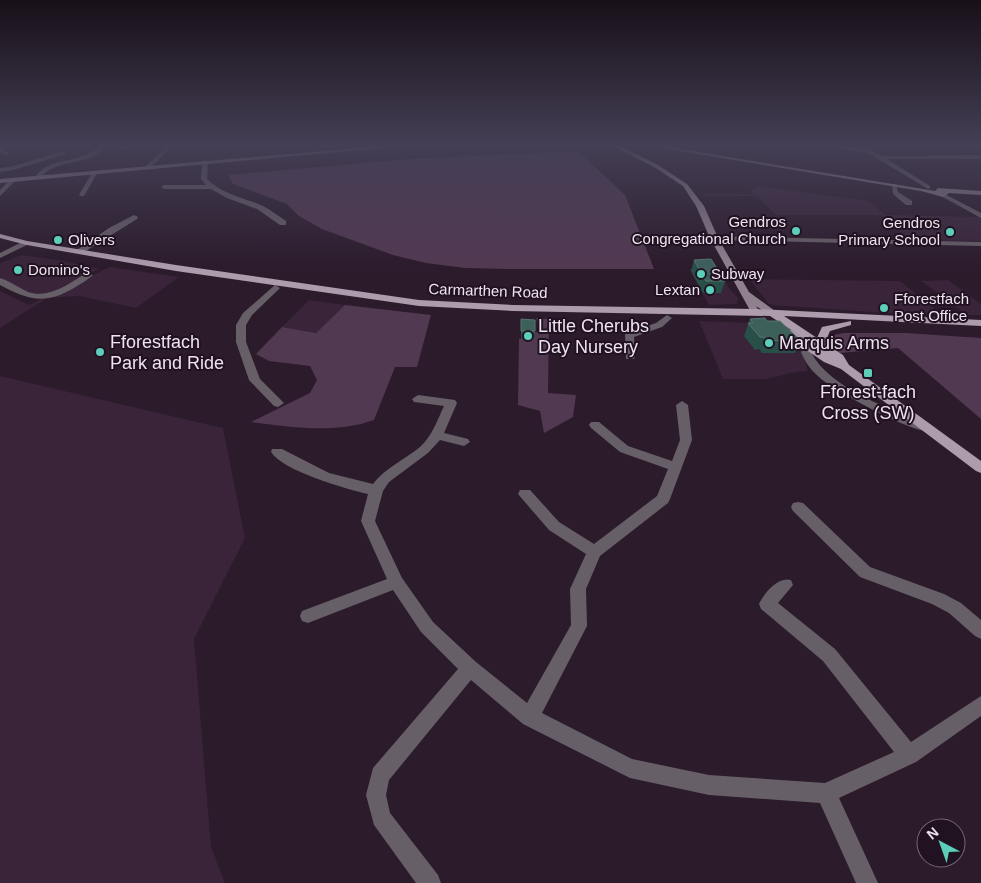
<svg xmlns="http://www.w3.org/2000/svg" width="981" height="883" font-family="Helvetica,sans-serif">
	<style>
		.built { fill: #392439 }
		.green { fill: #523952 }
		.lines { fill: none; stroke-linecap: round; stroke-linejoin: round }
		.street { fill: #675f67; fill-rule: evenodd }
		.secondary { fill: #8f818e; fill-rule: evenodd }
		.primary { fill: #ad9cac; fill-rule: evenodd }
		.wall { fill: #285049 }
		.building { fill: #3d605b; stroke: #597472 }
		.poi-dot { fill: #5dceb9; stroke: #211221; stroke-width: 2 }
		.labels { text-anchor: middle; stroke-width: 4; stroke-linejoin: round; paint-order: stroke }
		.far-poi-label { font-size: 15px; fill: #eee3ee; stroke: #211221; text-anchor: start }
		.far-street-label { font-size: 15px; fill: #eee3ee; stroke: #211221 }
		.poi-label { font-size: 18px; fill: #eee3ee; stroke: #211221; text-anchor: start }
	</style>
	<rect width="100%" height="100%" fill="#2b1b2b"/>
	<g class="built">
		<path d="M758 186 869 201 885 215 978 217 981 219V241L909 240 882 215H776L757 196H705L703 193 753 194 750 190Z"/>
		<path d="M22 255 63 261 99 269 49 294 27 293 0 277V263Z"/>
		<path d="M110 267 179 277 136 308 79 296 47 298 0 328V291L29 305Z"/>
		<path d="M689 269H726L725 280 728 287 738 298 737 304 709 305Z"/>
		<path d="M749 279 900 281 941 314 885 313 772 305 769 304Z"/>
		<path d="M948 280 981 304V315H967L921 281Z"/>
		<path d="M309 300 345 305 316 333 282 327Z"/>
		<path d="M699 321 753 323 787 336 801 349 808 371 791 373 766 379H723Z"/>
		<path d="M0 376 223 428 245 538 194 639 211 847 225 883H0Z"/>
	</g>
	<g class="green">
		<path d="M578 151 625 195 654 269H509L465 268 426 263 393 255 322 229 299 216 287 204 233 184 228 175 410 159Z"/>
		<path d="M345 305 431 315 417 367H395L374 420C335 434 291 427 251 422L310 393 317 380 310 366 269 361 256 354 282 327 316 333Z"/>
		<path d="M536 318 549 319 548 393 576 395 573 417 544 433 540 411 518 405 519 339H535V332H541Z"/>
		<path d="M844 333H906L981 338V419L898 348 840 353 830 344V340L833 335Z"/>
	</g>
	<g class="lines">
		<g class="street">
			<path d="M97 145H103V150C84 167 55 158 39 179L34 178C50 156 76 164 97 149Z"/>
			<path d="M122 145H128L122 151 119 149Z"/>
			<path d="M168 145H174L149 169H145V167Z"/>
			<path d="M822 145 861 148 857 145H864L881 156 981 155V159H887L930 186V188L928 189 868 153Z"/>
			<path d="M0 147 8 153V155H4L0 152Z"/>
			<path d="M64 151 66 154 13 170 0 172V168L10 167Z"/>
			<path d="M205 160 208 162 207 179C223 195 243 197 263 206 271 210 278 216 286 221V225H280L257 209 227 198 211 189H164L161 187 164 185H206L201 179 202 162Z"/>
			<path d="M93 171 98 172 84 196H80L79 195Z"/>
			<path d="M11 179 16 180 0 196V190Z"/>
			<path d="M892 184H896L898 192 912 201V205H906L893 194Z"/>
			<path d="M943 193 981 213V218L941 196 940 195Z"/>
			<path d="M134 215 138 217 137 219 81 254 74 252 109 228Z"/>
			<path d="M711 236 981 242V246L714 240H711Z"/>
			<path d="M24 241 31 243 0 258V253Z"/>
			<path d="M86 273 93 275C88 280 80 284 74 288 45 305 28 300 0 285V278C10 281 19 288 28 292 49 299 69 284 86 273Z"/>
			<path d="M275 285 280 288 278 290 252 315 246 325V342L260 379 284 403 278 407 274 406 249 380 236 342V325L243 313Z"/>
			<path d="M667 315 672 318 662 327 634 337 635 357 634 359H626L625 333 656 323Z"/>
			<path d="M809 345 814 348 811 352C829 389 895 411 931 425L933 428 931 431C915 435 833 390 819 377 810 369 805 362 801 352L805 346Z"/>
			<path d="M418 395 455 400 457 403 444 433 468 439 470 442 464 446 440 440 428 453 389 482 383 491 375 521 402 578 433 622 476 662 527 703 571 625 570 589 586 554 549 530 518 494 520 490H530L559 522 594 544 657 496 668 469 620 452 591 428 589 425 591 422H599L628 446 672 461 680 440 676 405 682 401 688 405 692 440 670 499 668 503 600 556 586 589 587 626 542 713 632 759 709 775 825 783 894 752 823 661 761 609 759 604C764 593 778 576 791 580L793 585 778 603 835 649 911 742 981 696V716L916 762 839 798 878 883H856L820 803 709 795 630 778 523 724 471 680 389 780 386 795 390 813 438 875 441 883H416L374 825 366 795 373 768 458 669 421 632 393 590 308 623 302 621 300 616 302 611 387 579 361 521 368 494C346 489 283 471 271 452L272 449H282L329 473 373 484C385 468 404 460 420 447 432 436 437 421 444 406L414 402 412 399Z"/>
			<path d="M798 502 803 503 870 567 944 594 961 603 981 620V639L975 636 949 613 932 604 860 577 793 511 791 507 793 503Z"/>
		</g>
		<g class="secondary">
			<path d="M393 145H414L0 183V179Z"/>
			<path d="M611 145H618L658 165 687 184 704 206 718 238 749 292 775 311V315H769L756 306 760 312 758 314H752L710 238 696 206 683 186 654 167Z"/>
			<path d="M643 145H656L935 191 938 188 981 191V195L949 193 943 197 921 191Z"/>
		</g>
		<path class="primary" d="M0 234 27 241 176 265 419 300 513 305 755 309 981 320V326L784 316 817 338 822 327 851 321V325L830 331 825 343 843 355 849 365 981 461V473L976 471 841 369 824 362 783 334V330H791L835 359 770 316 513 311 419 306 176 271 27 245 0 238Z"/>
	</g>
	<g class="wall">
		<path d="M694 260 725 281 721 293H703L691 271Z"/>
		<path d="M521 319 535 331V339H521Z"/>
		<path d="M750 319 767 321 800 340 795 353H762L759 349 755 350 744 336Z"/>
	</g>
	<g class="building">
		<path d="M711 259 725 281H706L694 260Z"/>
		<path d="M765 318 767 321H780L800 340 767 341 764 337H760L748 323H753L750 319Z"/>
		<path d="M521 319 535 320V331H521Z"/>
	</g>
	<linearGradient id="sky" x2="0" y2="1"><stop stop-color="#180f18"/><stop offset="0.54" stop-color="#443f55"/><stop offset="1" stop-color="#443f55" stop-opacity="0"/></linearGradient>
	<rect width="981" height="268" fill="url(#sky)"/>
	<g class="poi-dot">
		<circle cx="796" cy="231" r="5"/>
		<circle cx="950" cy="232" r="5"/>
		<circle cx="58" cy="240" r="5"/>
		<circle cx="18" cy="270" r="5"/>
		<circle cx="701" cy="274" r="5"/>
		<circle cx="710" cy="290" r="5"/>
		<circle cx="884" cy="308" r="5"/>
		<circle cx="528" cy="336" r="5"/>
		<circle cx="769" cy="343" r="5"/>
		<circle cx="100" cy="352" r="5"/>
		<rect x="863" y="368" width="10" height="10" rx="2.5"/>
	</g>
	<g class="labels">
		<g class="far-poi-label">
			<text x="786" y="227" text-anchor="end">Gendros<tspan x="786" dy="17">Congregational Church</tspan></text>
			<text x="940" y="228" text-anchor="end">Gendros<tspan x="940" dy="17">Primary School</tspan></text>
			<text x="68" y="245">Olivers</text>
			<text x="28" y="275">Domino's</text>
			<text x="711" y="279">Subway</text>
			<text x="700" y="295" text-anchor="end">Lextan</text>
			<text x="894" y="304">Fforestfach<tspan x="894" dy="17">Post Office</tspan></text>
		</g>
		<g class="far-street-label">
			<text transform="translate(488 291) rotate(2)" y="5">Carmarthen Road</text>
		</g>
		<g class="poi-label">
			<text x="538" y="332">Little Cherubs<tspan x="538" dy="21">Day Nursery</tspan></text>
			<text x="110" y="348">Fforestfach<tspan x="110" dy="21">Park and Ride</tspan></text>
			<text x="779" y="349">Marquis Arms</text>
			<text x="868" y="398" text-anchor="middle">Fforest-fach<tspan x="868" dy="21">Cross (SW)</tspan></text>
		</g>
	</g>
	<g transform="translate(941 843) rotate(319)"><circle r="24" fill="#211221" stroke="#736673"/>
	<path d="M0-4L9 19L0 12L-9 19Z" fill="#5dceb9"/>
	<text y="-8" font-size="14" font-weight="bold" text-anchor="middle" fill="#eee3ee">N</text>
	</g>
</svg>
